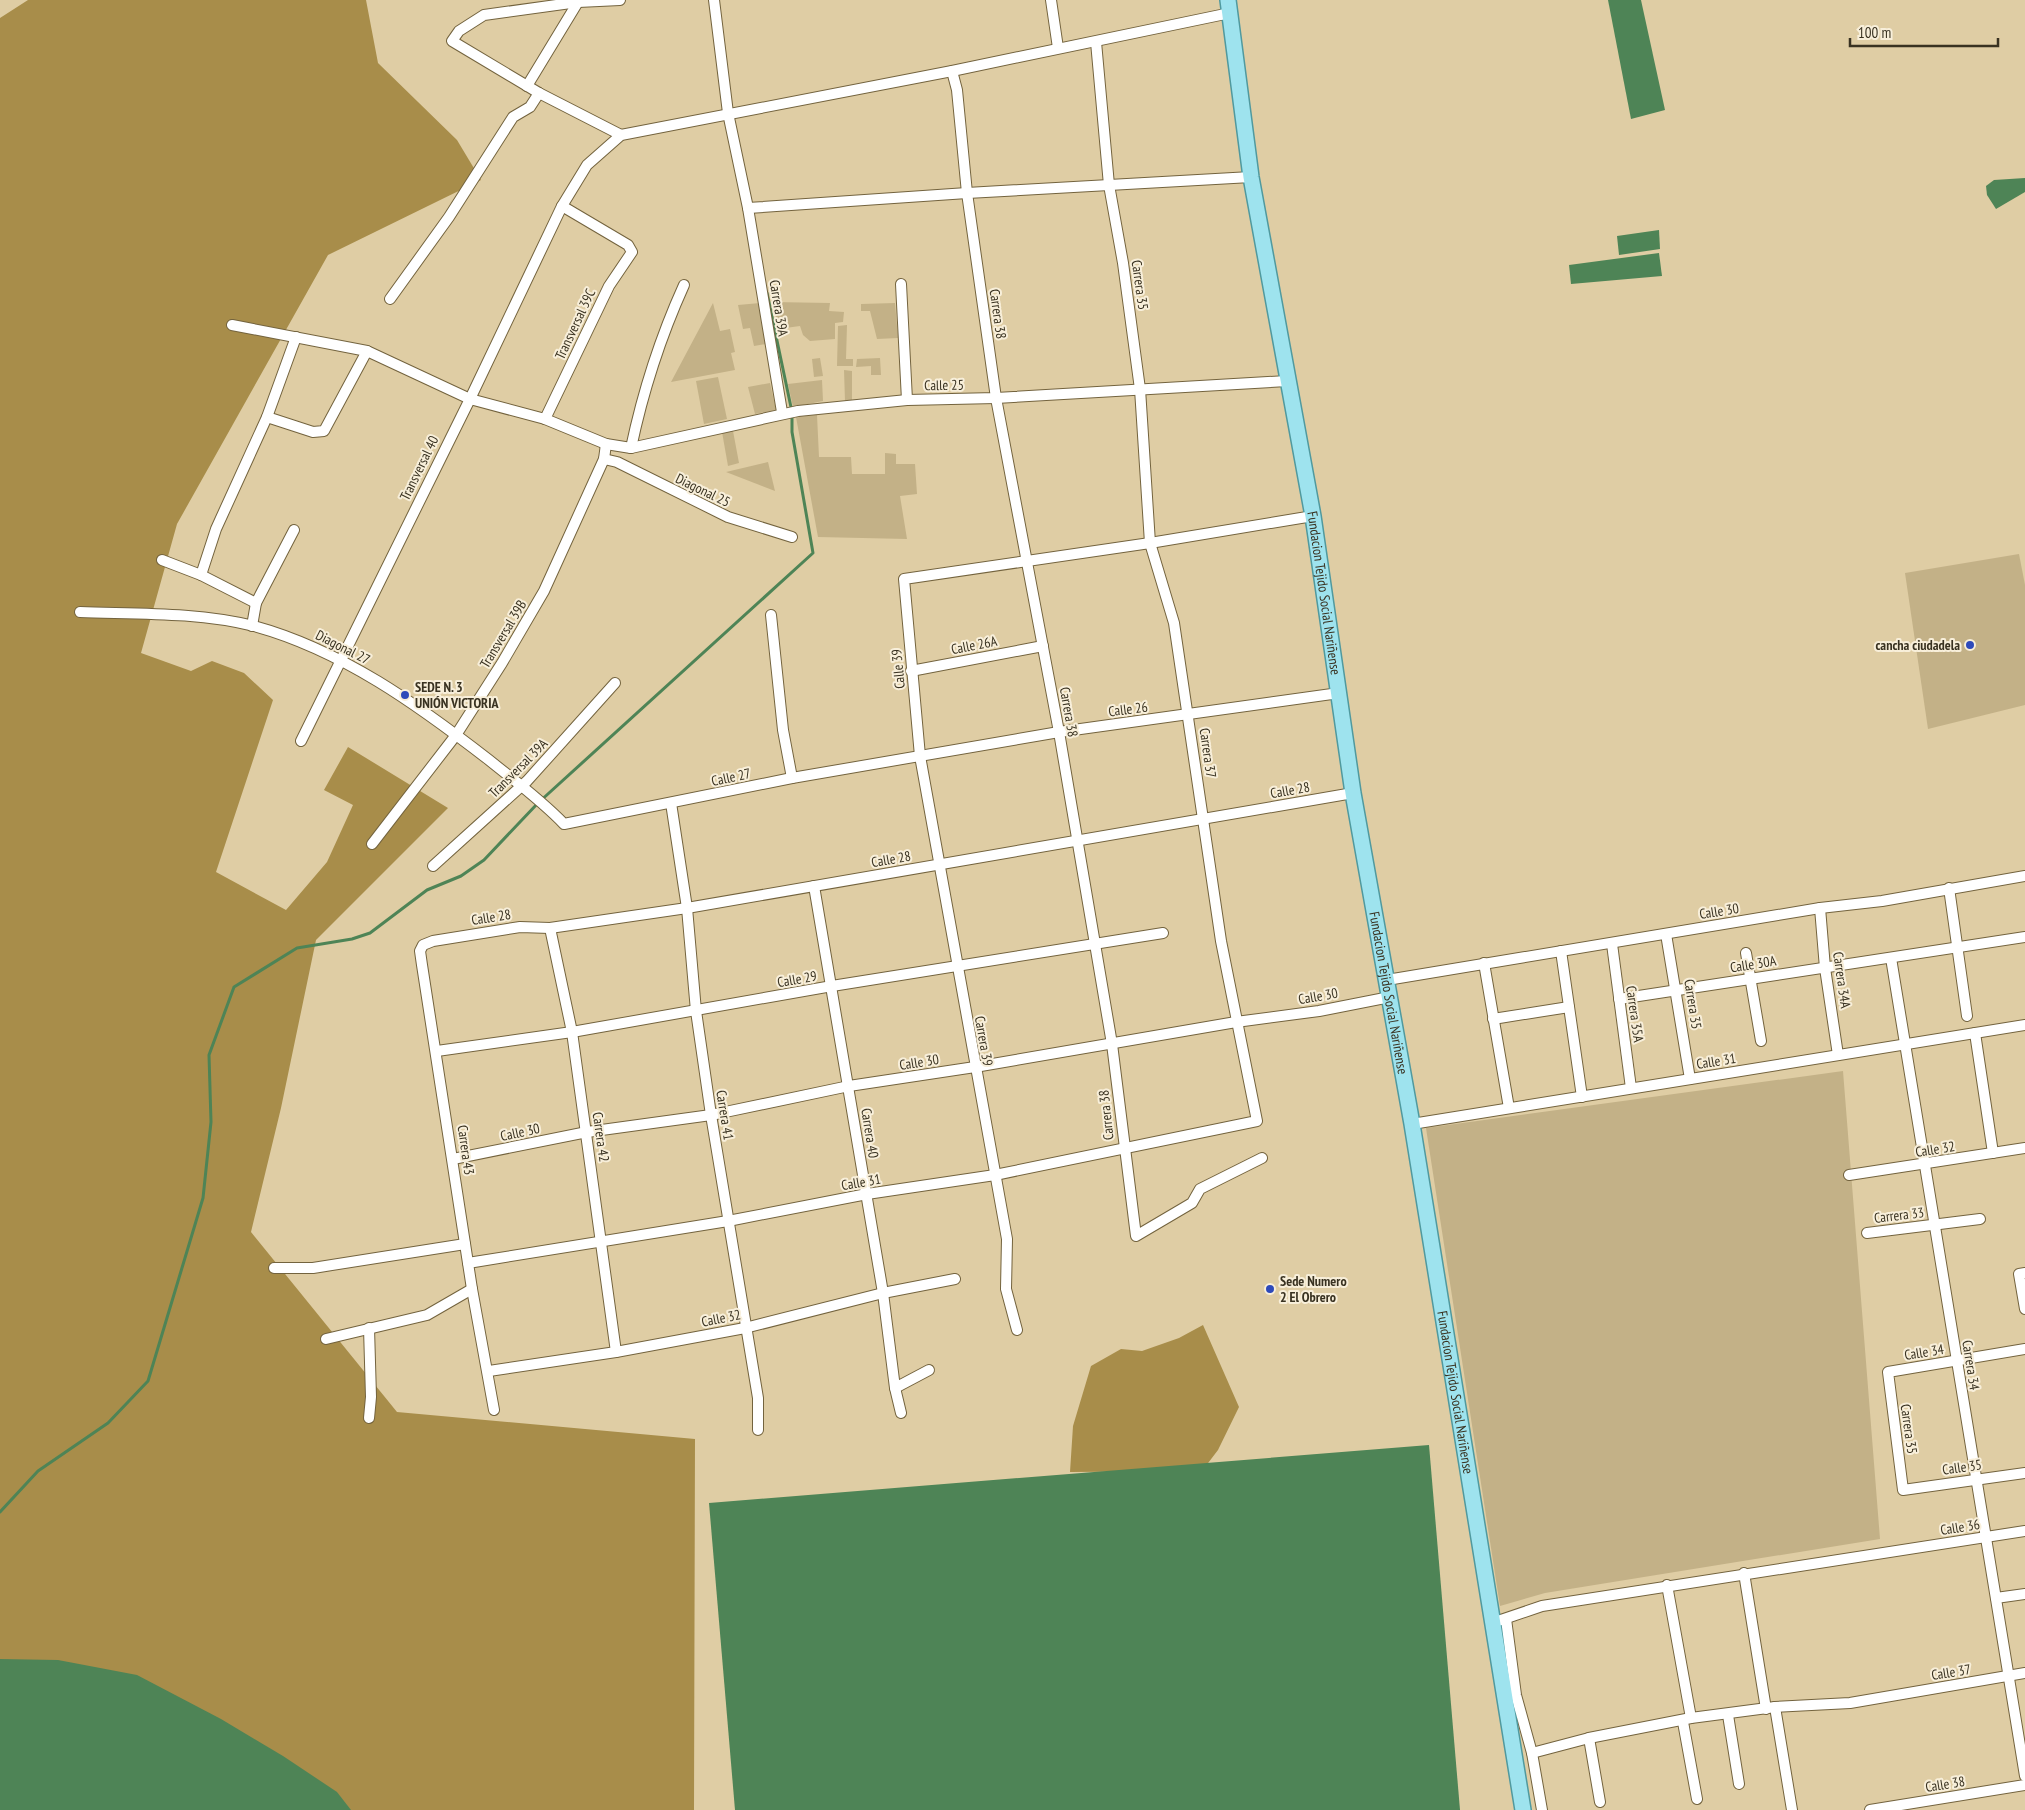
<svg xmlns="http://www.w3.org/2000/svg" width="2025" height="1810" font-family="'PT Sans Narrow',sans-serif">
	<style>
		.green { fill: #c3b187 }
		.forest { fill: #a88d4a }
		.water { fill: #4e8456 }
		.lines { fill: none; stroke-linecap: round; stroke-linejoin: round }
		.stream { stroke: #4e8456; stroke-width: 3 }
		.minor-casing { stroke: #73633e; stroke-width: 12 }
		.primary-casing { stroke: #50999e; stroke-width: 18 }
		.minor { stroke: #fff; stroke-width: 10 }
		.primary { stroke: #9ee3ee; stroke-width: 15 }
		.poi-dot { fill: #2e4aba; stroke: #f8efda; stroke-width: 2 }
		.labels { text-anchor: middle; stroke-width: 4; stroke-linejoin: round; paint-order: stroke }
		.street-label { font-size: 14px; fill: #393221; stroke: #f8efda }
		.poi-label { font-size: 14px; font-weight: bold; fill: #393221; stroke: #f8efda; text-anchor: start }
	</style>
	<rect width="100%" height="100%" fill="#dfcda4"/>
	<g class="green">
		<path d="M772 302 830 303 829 311 844 312 843 322 835 323V339L810 341 803 335 800 326 778 329Z"/>
		<path d="M713 303 720 331 730 329 735 352 731 353 735 370 671 382Z"/>
		<path d="M760 303 766 344 754 346 750 328 743 329 738 305Z"/>
		<path d="M895 303 898 338 877 339 870 311H861V304Z"/>
		<path d="M847 325 846 359H853V366H837L838 326Z"/>
		<path d="M820 358 823 376 814 377 812 359Z"/>
		<path d="M880 358 881 375H871V366L856 367 857 359Z"/>
		<path d="M844 370 852 371V401L845 402Z"/>
		<path d="M718 377 727 419 704 424 696 381Z"/>
		<path d="M822 380 823 401 793 407 788 384Z"/>
		<path d="M770 383 776 410 755 414 748 387Z"/>
		<path d="M817 415 819 457H851L852 474H885V453L896 454V464H915L917 494 900 496 907 539 818 537 796 417Z"/>
		<path d="M733 431 739 463 728 466 722 432Z"/>
		<path d="M768 462 775 491 726 472Z"/>
		<path d="M2019 554 2025 585V705L1928 729 1905 573Z"/>
		<path d="M1843 1071 1880 1539 1545 1593 1500 1606 1426 1128Z"/>
	</g>
	<g class="forest">
		<path d="M28 0H366L378 63 457 140 481 180 328 255 177 524 141 653 191 671 212 661 244 673 273 700 216 872 286 910 327 862 353 805 324 790 348 747 448 808 316 940 281 1108 251 1232 397 1412 695 1439 694 1810H0V18Z"/>
		<path d="M1203 1325 1239 1407 1218 1450 1202 1471 1070 1472 1073 1426 1091 1366 1121 1349 1142 1351 1179 1338Z"/>
	</g>
	<g class="water">
		<path d="M1608 0H1641L1665 110 1631 119Z"/>
		<path d="M2025 178V192L1996 209 1987 195 1986 186 1994 180Z"/>
		<path d="M1659 230 1660 249 1619 255 1617 236Z"/>
		<path d="M1659 253 1662 276 1571 284 1569 265Z"/>
		<path d="M1429 1445 1460 1810H735L709 1503Z"/>
		<path d="M0 1659 58 1660 137 1675 221 1719 283 1756 337 1792 351 1810H0Z"/>
	</g>
	<g class="lines">
		<path class="stream" d="M0 1512 38 1471 108 1423 148 1381 203 1198 211 1122 209 1055 234 987 297 948 352 939 370 933 427 890 461 876 484 860 538 803 813 553 792 432V412L767 293"/>
		<defs>
			<g id="minor">
				<path d="M620 0 578 2 484 15 459 31 452 41 539 93 621 135"/>
				<path d="M714 0 728 113 748 208 782 412"/>
				<path d="M1051 0 1058 48"/>
				<path d="M952 71 957 90 967 193 996 398 1059 732 1112 1044 1136 1236 1192 1203 1200 1189 1262 1158"/>
				<path d="M527 86 578 2"/>
				<path d="M748 208 967 193 1251 177"/>
				<path d="M901 284 907 400"/>
				<path d="M390 299 449 217 513 117 530 107 539 93"/>
				<path d="M232 325 367 351 470 399 545 419 606 444 631 448 798 411 907 400 996 398 1287 381"/>
				<path d="M267 417 313 432 324 431 367 351"/>
				<path d="M545 419 609 286 632 252 628 245 562 206"/>
				<path d="M631 448C643 391 660 338 684 285"/>
				<path d="M604 459 617 462 728 517 792 537"/>
				<path d="M162 560 201 575 256 603"/>
				<path d="M201 575 216 529 267 417 296 337"/>
				<path d="M80 612C137 614 198 612 254 626 342 650 418 705 489 760 515 781 541 800 564 824L792 778 1059 732 1339 693"/>
				<path d="M771 615 783 730 792 778"/>
				<path d="M252 626 256 603 294 530"/>
				<path d="M911 671 1043 646"/>
				<path d="M301 741 470 399 562 206 587 165 621 135 952 71 1230 13"/>
				<path d="M671 803 687 908 696 1011 711 1115 758 1398V1430"/>
				<path d="M372 844 456 735 502 663 544 591 604 459 606 444"/>
				<path d="M433 866 527 781 615 683"/>
				<path d="M814 886 883 1293 895 1388 901 1413"/>
				<path d="M1949 888 1967 1016"/>
				<path d="M1820 908 1825 968 1838 1055"/>
				<path d="M550 928 572 1032 616 1352"/>
				<path d="M1666 934 1690 1079"/>
				<path d="M1612 944 1631 1088"/>
				<path d="M1561 951 1582 1097"/>
				<path d="M1746 953 1761 1041"/>
				<path d="M1891 958 2025 1776"/>
				<path d="M1484 963 1509 1108"/>
				<path d="M1387 980 1820 908 1882 901 2025 876"/>
				<path d="M1619 999 2025 937"/>
				<path d="M1493 1019 1569 1007"/>
				<path d="M1975 1033 1993 1153"/>
				<path d="M437 1051 572 1032 832 986 1163 933"/>
				<path d="M1412 1124 2025 1025"/>
				<path d="M453 1159 587 1132 711 1115 849 1086 975 1067 1236 1022 1319 1011 1390 997"/>
				<path d="M1849 1175 2025 1148"/>
				<path d="M1867 1233 1980 1219"/>
				<path d="M468 1263 728 1221 867 1194 995 1175 1257 1121 1221 941 1174 623 1150 543 1140 389 1123 263 1109 185 1096 42"/>
				<path d="M274 1268H313L465 1244"/>
				<path d="M2025 1273 2019 1274 2025 1309"/>
				<path d="M1017 1330 1006 1289 1007 1239 920 756 904 579 1150 543 1313 516"/>
				<path d="M326 1339 427 1315 472 1289"/>
				<path d="M2025 1349 1888 1372 1903 1490 2025 1473"/>
				<path d="M489 1371 616 1352 745 1328 883 1293 955 1279"/>
				<path d="M895 1388 929 1370"/>
				<path d="M494 1410 472 1289 422 965 420 951 423 945 433 941 520 927 550 928 687 908 1353 793"/>
				<path d="M369 1418 371 1397 369 1328"/>
				<path d="M1744 1573 1766 1709"/>
				<path d="M1667 1585 1691 1718"/>
				<path d="M1996 1598 2025 1594"/>
				<path d="M1506 1619 1516 1695 1532 1753 1542 1810"/>
				<path d="M1492 1623 1542 1606 2025 1531"/>
				<path d="M1775 1707 1792 1810"/>
				<path d="M1728 1715 1739 1784"/>
				<path d="M1683 1722 1697 1799"/>
				<path d="M1589 1738 1600 1802"/>
				<path d="M1532 1753 1589 1738 1691 1718 1775 1707 1850 1703 2025 1673"/>
				<path d="M1870 1810 2025 1785"/>
			</g>
			<g id="primary">
				<path id="s1" d="M1228 0 1251 177 1313 516 1353 793 1412 1124 1523 1810"/>
			</g>
		</defs>
		<use href="#minor" class="minor-casing"/>
		<use href="#primary" class="primary-casing"/>
		<use href="#minor" class="minor"/>
		<use href="#primary" class="primary"/>
	</g>
	<g class="poi-dot">
		<circle cx="1970" cy="645" r="5"/>
		<circle cx="405" cy="695" r="5"/>
		<circle cx="1270" cy="1289" r="5"/>
	</g>
	<g class="labels">
		<g class="street-label">
			<text transform="translate(1140 285) rotate(82)" y="5">Carrera 35</text>
			<text transform="translate(779 308) rotate(81)" y="5">Carrera 39A</text>
			<text transform="translate(998 314) rotate(82)" y="5">Carrera 38</text>
			<text transform="translate(575 324) rotate(-65)" y="5">Transversal 39C</text>
			<text transform="translate(944 385) rotate(-1)" y="5">Calle 25</text>
			<text transform="translate(419 468) rotate(-64)" y="5">Transversal 40</text>
			<text transform="translate(703 490) rotate(26)" y="5">Diagonal 25</text>
			<text dy="5" stroke="none"><textPath href="#s1" startOffset="601">Fundacion Tejido Social Nariñense</textPath></text>
			<text transform="translate(503 634) rotate(-59)" y="5">Transversal 39B</text>
			<text transform="translate(974 645) rotate(-11)" y="5">Calle 26A</text>
			<text transform="translate(343 647) rotate(27)" y="5">Diagonal 27</text>
			<text transform="translate(898 669) rotate(-95)" y="5">Calle 39</text>
			<text transform="translate(1128 709) rotate(-7)" y="5">Calle 26</text>
			<text transform="translate(1069 712) rotate(80)" y="5">Carrera 38</text>
			<text transform="translate(1208 753) rotate(82)" y="5">Carrera 37</text>
			<text transform="translate(518 768) rotate(-45)" y="5">Transversal 39A</text>
			<text transform="translate(731 777) rotate(-12)" y="5">Calle 27</text>
			<text transform="translate(1290 790) rotate(-10)" y="5">Calle 28</text>
			<text transform="translate(891 859) rotate(-10)" y="5">Calle 28</text>
			<text transform="translate(1719 911) rotate(-9)" y="5">Calle 30</text>
			<text transform="translate(491 917) rotate(-9)" y="5">Calle 28</text>
			<text transform="translate(1753 964) rotate(-9)" y="5">Calle 30A</text>
			<text transform="translate(797 979) rotate(-10)" y="5">Calle 29</text>
			<text transform="translate(1842 980) rotate(82)" y="5">Carrera 34A</text>
			<text dy="5" stroke="none"><textPath href="#s1" startOffset="1006">Fundacion Tejido Social Nariñense</textPath></text>
			<text transform="translate(1318 996) rotate(-10)" y="5">Calle 30</text>
			<text transform="translate(1693 1004) rotate(81)" y="5">Carrera 35</text>
			<text transform="translate(1635 1014) rotate(82)" y="5">Carrera 35A</text>
			<text transform="translate(984 1041) rotate(80)" y="5">Carrera 39</text>
			<text transform="translate(1716 1061) rotate(-9)" y="5">Calle 31</text>
			<text transform="translate(919 1062) rotate(-9)" y="5">Calle 30</text>
			<text transform="translate(725 1115) rotate(81)" y="5">Carrera 41</text>
			<text transform="translate(1106 1115) rotate(-96)" y="5">Carrera 38</text>
			<text transform="translate(520 1132) rotate(-12)" y="5">Calle 30</text>
			<text transform="translate(870 1133) rotate(81)" y="5">Carrera 40</text>
			<text transform="translate(601 1137) rotate(82)" y="5">Carrera 42</text>
			<text transform="translate(1935 1149) rotate(-9)" y="5">Calle 32</text>
			<text transform="translate(466 1150) rotate(82)" y="5">Carrera 43</text>
			<text transform="translate(861 1182) rotate(-10)" y="5">Calle 31</text>
			<text transform="translate(1899 1215) rotate(-7)" y="5">Carrera 33</text>
			<text transform="translate(721 1318) rotate(-11)" y="5">Calle 32</text>
			<text transform="translate(1924 1352) rotate(-9)" y="5">Calle 34</text>
			<text transform="translate(1971 1365) rotate(81)" y="5">Carrera 34</text>
			<text dy="5" stroke="none"><textPath href="#s1" startOffset="1411">Fundacion Tejido Social Nariñense</textPath></text>
			<text transform="translate(1909 1429) rotate(82)" y="5">Carrera 35</text>
			<text transform="translate(1962 1467) rotate(-8)" y="5">Calle 35</text>
			<text transform="translate(1960 1527) rotate(-9)" y="5">Calle 36</text>
			<text transform="translate(1951 1672) rotate(-9)" y="5">Calle 37</text>
			<text transform="translate(1945 1784) rotate(-9)" y="5">Calle 38</text>
		</g>
		<g class="poi-label">
			<text x="1960" y="650" text-anchor="end">cancha ciudadela</text>
			<text x="415" y="692">SEDE N. 3<tspan x="415" dy="16">UNIÓN VICTORIA</tspan></text>
			<text x="1280" y="1286">Sede Numero<tspan x="1280" dy="16">2 El Obrero</tspan></text>
		</g>
	</g>
	<path d="M1850 38v8h148v-8" fill="none" stroke="#393221" stroke-width="2.5"/>
	<text x="1858" y="38" font-size="15" fill="#393221" stroke="#f8efda" stroke-width="4" paint-order="stroke">100 m</text>
</svg>
